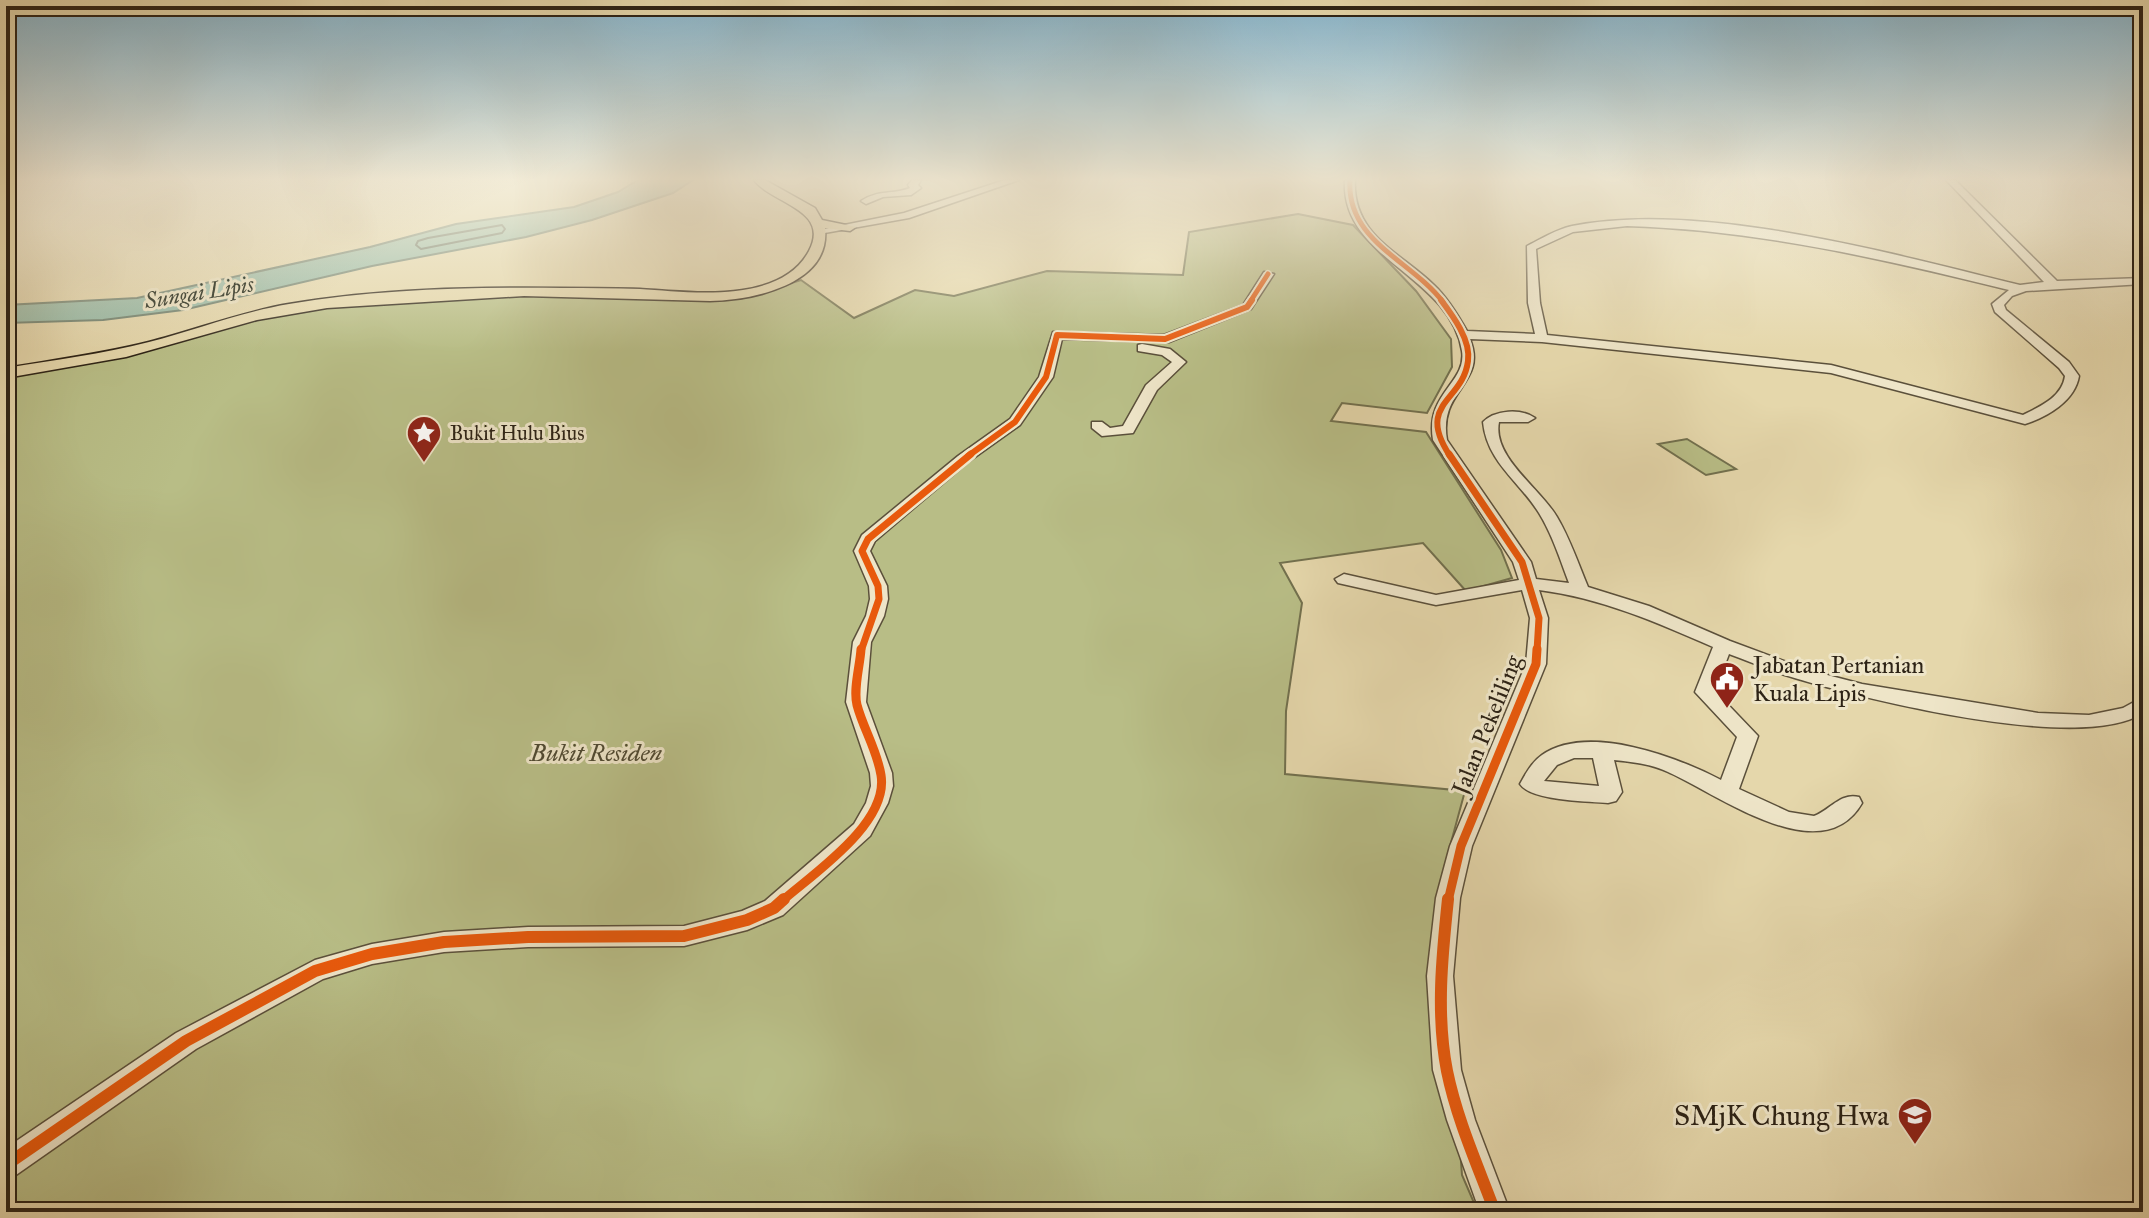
<svg xmlns="http://www.w3.org/2000/svg" width="2149" height="1218" font-family="'IM FELL Great Primer',serif">
	<style>
		.green { fill: #b8bd86; stroke: #72704e; stroke-width: 2 }
		.water { fill: #96baa6; stroke: #6c7e6c; stroke-width: 2 }
		.lines { fill: none; stroke-linecap: round; stroke-linejoin: round }
		.shore { stroke: #626e5e; stroke-width: 2 }
		.minor-casing { stroke: #5b503b; stroke-width: 3 }
		.major-casing { stroke: #2d2316; stroke-width: 3 }
		.minor { fill: #eee5c8; fill-rule: evenodd }
		.major { fill: #e5d7ab; fill-rule: evenodd }
		.cycleway-far4-casing { stroke: #eee5c8; stroke-width: 8 }
		.cycleway-far3-casing { stroke: #eee5c8; stroke-width: 10 }
		.cycleway-far2-casing { stroke: #eee5c8; stroke-width: 12 }
		.cycleway-far1-casing { stroke: #eee5c8; stroke-width: 14 }
		.cycleway-casing { stroke: #eee5c8; stroke-width: 17 }
		.cycleway-far4 { stroke: #e8590c; stroke-width: 5 }
		.cycleway-far3 { stroke: #e8590c; stroke-width: 6 }
		.cycleway-far2 { stroke: #e8590c; stroke-width: 7 }
		.cycleway-far1 { stroke: #e8590c; stroke-width: 9 }
		.cycleway { stroke: #e8590c; stroke-width: 12 }
		.labels { text-anchor: middle; stroke-width: 6; stroke-linejoin: round; paint-order: stroke }
		.far-poi-label { font-size: 20px; fill: #2d2316; stroke: #eee5c8; text-anchor: start }
		.far-water-label { font-size: 22px; font-style: italic; fill: #4c5041; stroke: #eee5c8 }
		.poi-label { font-size: 24px; fill: #2d2316; stroke: #eee5c8; text-anchor: start }
		.street-label { font-size: 24px; fill: #2d2316; stroke: #eee5c8 }
		.park-label { font-size: 24px; font-style: italic; fill: #504a32; stroke: #eee5c8 }
		.near-poi-label { font-size: 28px; fill: #2d2316; stroke: #eee5c8; text-anchor: end }
	</style>
	<rect width="100%" height="100%" fill="#e5d7ab"/>
	<filter id="stains"><feTurbulence type="fractalNoise" baseFrequency=".0025" numOctaves="4"/><feColorMatrix values="0 0 0 0 .2 0 0 0 0 .09 0 0 0 0 .02 0 0 0 .5 -.17"/></filter>
	<radialGradient id="worn" r=".72"><stop offset=".6" stop-color="#630" stop-opacity="0"/><stop offset="1" stop-color="#630" stop-opacity=".3"/></radialGradient>
	<g class="green">
		<path d="M1298 214 1353 225 1416 291 1451 339 1452 367 1427 413 1342 403 1331 421 1426 432 1501 550 1512 578 1466 591 1423 543 1280 563 1302 603 1286 711 1285 774 1465 791 1440 883 1462 1175 1478 1212H6V375L143 352 252 317 405 298 599 294 740 299 801 280 854 318 915 290 954 296 1047 271 1183 275 1189 232Z"/>
		<path d="M1687 439 1736 469 1706 475 1658 444Z"/>
	</g>
	<path class="water" d="M638 180H693L673 193 592 220 526 237 372 266 183 310 103 320 6 323V305L137 298 370 247 456 224 574 207 618 192Z"/>
	<g class="lines">
		<path class="shore" d="M502 225 505 229 502 233 421 249 416 245 418 241 428 238Z"/>
		<defs>
			<g id="minor">
				<path d="M912 180H921L918 185 921 188 911 195 883 197 866 204 861 201C879 189 893 195 910 188L908 185Z"/>
				<path d="M1005 180H1019L909 218 819 234 814 231 904 213Z"/>
				<path d="M1345 180H1355C1352 235 1400 252 1434 285 1448 298 1458 315 1467 331L1535 334 1528 303 1527 246C1541 239 1557 229 1572 226 1701 200 1892 254 2020 285L2044 282 1946 180H1955L2057 281 2143 278V284L2026 291 2012 296 2004 305 2006 310 2069 362 2079 376C2075 401 2047 417 2025 424L1831 373 1542 342 1470 339C1488 384 1438 389 1447 440L1531 562 1536 579 1569 583C1560 559 1552 534 1539 513 1519 481 1487 462 1483 422 1495 410 1521 408 1535 418L1528 422H1499C1492 457 1541 489 1557 517 1570 539 1578 563 1588 587L1649 606 1730 641 1808 670 1862 684 2038 713 2089 715 2123 708 2143 697V713C2081 753 1869 700 1798 679 1774 673 1752 662 1729 654L1715 691 1758 736 1739 789 1789 812 1814 816C1830 810 1841 792 1859 797L1862 803C1822 873 1716 793 1668 772 1651 764 1633 762 1614 760L1622 792 1616 801 1608 803C1588 801 1531 801 1520 784 1526 773 1532 762 1542 755 1588 723 1677 757 1721 780L1737 737 1695 692 1713 647C1656 622 1601 598 1539 590L1548 618 1546 664 1472 846 1460 898 1453 976 1461 1070 1475 1120 1510 1212H1480L1447 1120 1433 1070 1427 976 1436 898 1450 846 1526 664 1530 618 1522 590 1436 605 1338 583 1335 579 1344 574 1436 595 1519 580 1513 562 1433 440C1425 393 1467 383 1462 351 1450 275 1340 259 1345 180ZM1627 226C1758 230 1883 259 2009 290L1992 304 1995 312 2059 368 2065 376C2062 397 2041 406 2023 415L1831 365 1547 335 1540 303 1536 249 1573 232ZM1574 758H1593L1599 786 1544 781 1557 765Z"/>
				<path d="M1264 272 1274 274 1251 309 1169 342 1062 339 1053 377 1020 425 968 462 875 541 870 551 887 586 888 599 884 616 871 642 866 702 892 773 893 786 888 803 870 836 783 915 747 930 684 946 528 947 444 952 372 964 323 979 196 1049 16 1175 6 1179V1148L176 1033 315 960 372 944 444 932 528 927 684 926 742 911 765 901 854 824 866 803 871 786 870 773 846 702 853 642 866 616 870 599 869 586 854 551 862 535 958 456 1010 419 1039 377 1053 332 1164 335 1243 305Z"/>
				<path d="M1142 344 1170 349 1186 362 1157 390 1133 433 1102 436 1092 428V422H1102L1110 428 1123 426 1146 385 1172 362 1162 355 1138 351V345Z"/>
			</g>
			<path id="major" d="M754 180H765L815 208 822 220 856 227 850 231 825 228C831 285 752 300 710 301L524 296 327 308 257 320 126 357 6 378V368C54 360 102 354 149 342 196 330 241 312 289 304 378 289 471 287 561 288 588 288 614 288 640 289 689 292 780 305 809 251 831 209 772 204 754 180Z"/>
		</defs>
		<use href="#minor" class="minor-casing"/>
		<use href="#major" class="major-casing"/>
		<use href="#minor" class="minor"/>
		<use href="#major" class="major"/>
		<defs>
			<g id="cycleway-far4">
				<path d="M1350 180C1346 241 1411 260 1443 302"/>
				<path d="M1250 302 1268 274"/>
			</g>
			<g id="cycleway-far3">
				<path d="M1441 300C1453 316 1471 340 1468 361 1463 402 1415 403 1450 456"/>
				<path d="M968 456 1015 422 1046 377 1057 335 1165 339 1247 307 1252 300"/>
			</g>
			<g id="cycleway-far2">
				<path d="M1449 454 1522 562 1539 618 1537 651"/>
				<path d="M861 651 879 599 878 586 862 551 868 539 971 454"/>
			</g>
			<g id="cycleway-far1">
				<path d="M782 901C814 873 889 823 881 775 877 750 863 728 857 705 853 689 860 666 861 649"/>
				<path d="M1448 901 1461 846 1536 664 1537 649"/>
			</g>
			<g id="cycleway">
				<path d="M1448 899C1442 956 1436 1015 1447 1071 1457 1120 1478 1166 1495 1212"/>
				<path d="M6 1165 186 1041 315 971 372 954 444 942 528 937 684 936 747 920 774 908 784 899"/>
			</g>
		</defs>
		<use href="#cycleway-far4" class="cycleway-far4-casing"/>
		<use href="#cycleway-far3" class="cycleway-far3-casing"/>
		<use href="#cycleway-far2" class="cycleway-far2-casing"/>
		<use href="#cycleway-far1" class="cycleway-far1-casing"/>
		<use href="#cycleway" class="cycleway-casing"/>
		<use href="#cycleway-far4" class="cycleway-far4"/>
		<use href="#cycleway-far3" class="cycleway-far3"/>
		<use href="#cycleway-far2" class="cycleway-far2"/>
		<use href="#cycleway-far1" class="cycleway-far1"/>
		<use href="#cycleway" class="cycleway"/>
	</g>
	<linearGradient id="sky" x2="0" y2="1"><stop stop-color="#87b6ce"/><stop offset="0.51" stop-color="#f3edd9"/><stop offset="1" stop-color="#f3edd9" stop-opacity="0"/></linearGradient>
	<rect width="2149" height="351" fill="url(#sky)"/>
	<defs>
		<symbol id="sight-pin" viewBox="-11 -11 22 30"><path d="M0 17L-7.5 6A9.5 9.5 0 1 1 7.5 6Z" fill="#8f2418" stroke="#eee5c8"/><path d="M0-6L1.8-2.2L6-1.7L2.9 1.2L3.7 5.4L0 3.3L-3.7 5.4L-2.9 1.2L-6-1.7L-1.8-2.2Z" fill="#fff"/></symbol>
		<symbol id="civic-pin" viewBox="-11 -11 22 30"><path d="M0 17L-7.5 6A9.5 9.5 0 1 1 7.5 6Z" fill="#8f2418" stroke="#eee5c8"/><path d="M-.6-6.5H3V-4.5H.6V-3L4-1V1h2V6H-6V1h2V-1L-.6-3ZM-1.2 2.5V6h2.4V2.5Z" fill="#fff"/></symbol>
		<symbol id="school-pin" viewBox="-11 -11 22 30"><path d="M0 17L-7.5 6A9.5 9.5 0 1 1 7.5 6Z" fill="#8f2418" stroke="#eee5c8"/><path d="M0-5L7-2L0 1L-7-2ZM-4 1L0 2.5L4 1V4Q0 6-4 4Z" fill="#fff"/></symbol>
	</defs>
	<g fill-rule="evenodd">
		<use href="#sight-pin" x="404" y="413" width="40" height="54"/>
		<use href="#civic-pin" x="1707" y="659" width="40" height="54"/>
		<use href="#school-pin" x="1895" y="1095" width="40" height="54"/>
	</g>
	<g class="labels">
		<g class="far-poi-label">
			<text x="450" y="440">Bukit Hulu Bius</text>
		</g>
		<g class="far-water-label">
			<text transform="translate(199 292) rotate(-9)" y="8">Sungai Lipis</text>
		</g>
		<g class="poi-label">
			<text x="1753" y="673">Jabatan Pertanian<tspan x="1753" dy="28">Kuala Lipis</tspan></text>
		</g>
		<g class="street-label">
			<text transform="translate(1487 725) rotate(-68)" y="8">Jalan Pekeliling</text>
		</g>
		<g class="park-label">
			<text x="596" y="761">Bukit Residen</text>
		</g>
		<g class="near-poi-label">
			<text x="1889" y="1125">SMjK Chung Hwa</text>
		</g>
	</g>
	<rect width="2149" height="1218" fill="none" stroke="#e5d7ab" stroke-width="32"/>
	<rect x="8" y="8" width="2133" height="1202" fill="none" stroke="#2d2316" stroke-width="4"/>
	<rect x="16" y="16" width="2117" height="1186" fill="none" stroke="#2d2316" stroke-width="2"/>
	<rect width="100%" height="100%" filter="url(#stains)"/>
	<rect width="100%" height="100%" fill="url(#worn)"/>
</svg>
